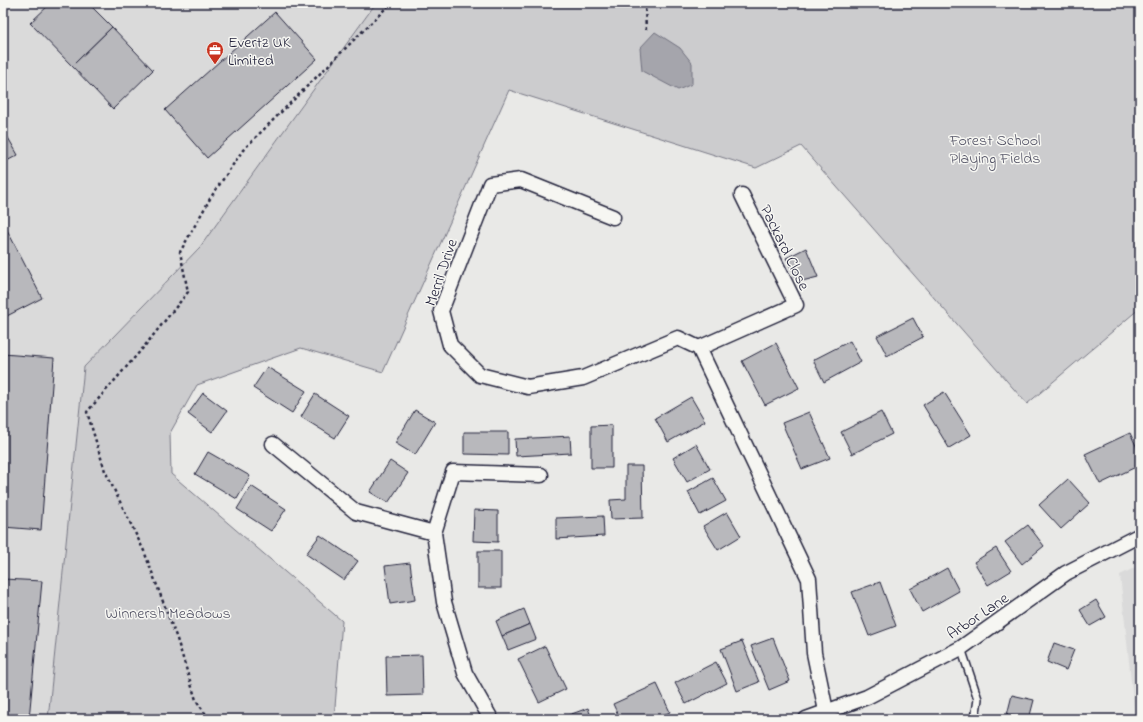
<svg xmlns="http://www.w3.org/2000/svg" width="1143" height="722" font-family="'Indie Flower',sans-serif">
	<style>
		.built { fill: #dadada }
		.green { fill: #ccccce; stroke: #777784 }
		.water { fill: #a5a5ac; stroke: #71717f }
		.building { fill: #b8b8bc; stroke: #22223b }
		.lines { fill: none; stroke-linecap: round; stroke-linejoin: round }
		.lane-casing { stroke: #22223b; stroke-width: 10 }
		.street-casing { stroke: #22223b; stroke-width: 17 }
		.path { stroke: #22223b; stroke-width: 2.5; stroke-dasharray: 3 3; stroke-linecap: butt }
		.lane { stroke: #f6f6f2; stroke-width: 7 }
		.street { stroke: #f6f6f2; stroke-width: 14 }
		.labels { text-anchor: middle; stroke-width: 3; stroke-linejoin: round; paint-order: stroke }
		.poi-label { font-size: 16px; fill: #22223b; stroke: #f6f6f2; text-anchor: start }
		.park-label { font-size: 16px; fill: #555567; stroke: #f6f6f2 }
		.street-label { font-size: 16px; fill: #22223b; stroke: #f6f6f2 }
	</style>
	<rect width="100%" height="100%" fill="#e9e9e7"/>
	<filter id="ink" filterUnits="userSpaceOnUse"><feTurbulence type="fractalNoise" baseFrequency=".025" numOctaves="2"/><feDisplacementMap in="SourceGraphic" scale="8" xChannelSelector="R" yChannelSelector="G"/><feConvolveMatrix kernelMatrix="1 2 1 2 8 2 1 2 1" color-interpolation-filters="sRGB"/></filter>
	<g filter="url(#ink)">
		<g class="built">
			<path d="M3 3H376L200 247 84 367 48 719H3Z"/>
			<path d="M1140 565V719H1135L1120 575Z"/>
		</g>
		<path class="green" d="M376 3H1140V308L1027 404 801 146 756 168 509 90 383 372 301 348 197 385 170 433 171 474 342 621 334 719H48L84 367 200 247Z"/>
		<path class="water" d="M655 32 680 48 692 63V84L678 90 642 71 640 48Z"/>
		<g class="building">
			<path d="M51 3H88L112 27 72 66 30 23Z"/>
			<path d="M275 12 317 59 207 158 165 110Z"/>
			<path d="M112 27 153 70 113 109 72 66Z"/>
			<path d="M3 129 18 155 3 163Z"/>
			<path d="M3 222 42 298 3 318Z"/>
			<path d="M806 248 818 277 798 282 786 258Z"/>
			<path d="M913 318 923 337 887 356 877 336Z"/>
			<path d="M850 341 861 362 824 382 813 360Z"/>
			<path d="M776 343 799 388 765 405 742 361Z"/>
			<path d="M3 354 54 358 41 530 3 527Z"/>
			<path d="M267 367 306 391 292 413 253 388Z"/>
			<path d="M944 392 971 435 949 448 923 405Z"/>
			<path d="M203 393 227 411 212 432 188 414Z"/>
			<path d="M315 394 349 416 335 438 301 417Z"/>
			<path d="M691 397 705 421 668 442 655 418Z"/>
			<path d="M415 410 435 422 415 455 395 443Z"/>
			<path d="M809 412 830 458 802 469 782 423Z"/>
			<path d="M881 412 892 434 852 454 841 432Z"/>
			<path d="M612 425V468H591V426Z"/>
			<path d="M464 432H508V455L464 454Z"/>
			<path d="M1130 433 1140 454V465L1100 484 1085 454Z"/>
			<path d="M570 436 571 453 516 456 515 439Z"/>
			<path d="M696 444 710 469 687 482 673 458Z"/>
			<path d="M208 452 250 476 237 499 195 474Z"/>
			<path d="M390 461 408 473 388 503 370 492Z"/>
			<path d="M626 466H642L643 518 611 519 610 500 626 499Z"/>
			<path d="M713 478 726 501 700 515 688 492Z"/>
			<path d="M1068 479 1090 503 1061 529 1039 505Z"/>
			<path d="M251 486 286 509 271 531 237 509Z"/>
			<path d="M474 510 498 511V542L473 541Z"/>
			<path d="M727 512 741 536 718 550 703 526Z"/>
			<path d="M603 516 604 536 556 539V518Z"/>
			<path d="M1028 525 1044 546 1022 564 1005 542Z"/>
			<path d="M320 535 358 561 344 580 306 554Z"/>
			<path d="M996 548 1011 571 988 585 974 562Z"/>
			<rect x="478" y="551" width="23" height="37"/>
			<path d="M410 563 415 600 390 604 385 566Z"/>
			<path d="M947 568 959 591 922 612 910 589Z"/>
			<path d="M3 579 42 581 29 719H3Z"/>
			<path d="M880 582 896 626 869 636 852 592Z"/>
			<path d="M1096 600 1106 617 1090 626 1080 610Z"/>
			<path d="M524 609 530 624 502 636 496 621Z"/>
			<path d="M530 624 536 639 508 650 502 636Z"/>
			<path d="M773 638 790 681 769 690 751 646Z"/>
			<path d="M742 641 759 682 737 691 721 649Z"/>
			<path d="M1054 643 1074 650 1066 670 1047 662Z"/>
			<path d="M545 646 566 689 539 702 518 659Z"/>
			<path d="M422 655 423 695 387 696 386 656Z"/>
			<path d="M716 662 727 683 686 704 675 683Z"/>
			<path d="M657 684 670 712 655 719H620L613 704Z"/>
			<path d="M1012 695 1034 700 1029 719 1007 715Z"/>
			<path d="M588 708 592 719H558Z"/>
			<rect x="393" y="715" width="38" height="4"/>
		</g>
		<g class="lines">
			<defs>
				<path id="lane" d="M961 648 978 699 975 719"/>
				<g id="street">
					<path d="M613 217 521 180 490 184 441 311 450 345 480 375 528 387 583 378 678 338 699 348 809 579 814 653 826 711"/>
					<path d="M699 348 796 305 742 195"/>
					<path d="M273 444 356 512 434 533"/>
					<path d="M491 719 465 673 444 602 434 533 453 472 541 475"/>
					<path d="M806 719 867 697 961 648 1066 573 1140 535"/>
				</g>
			</defs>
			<use href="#lane" class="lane-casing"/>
			<use href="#street" class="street-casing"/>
			<g class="path">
				<path d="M645 3 646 32"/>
				<path d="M209 719 196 700 177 639 144 551 105 471 87 412 143 348 188 292 180 252 211 197 243 150 391 3"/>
			</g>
			<use href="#lane" class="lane"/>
			<use href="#street" class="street"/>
		</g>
	</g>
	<defs>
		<symbol id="office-pin" viewBox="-11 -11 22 30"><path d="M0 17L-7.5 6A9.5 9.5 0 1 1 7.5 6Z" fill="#c8321e" stroke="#f6f6f2"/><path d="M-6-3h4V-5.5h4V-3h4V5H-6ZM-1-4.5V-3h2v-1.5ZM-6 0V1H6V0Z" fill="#fff"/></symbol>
	</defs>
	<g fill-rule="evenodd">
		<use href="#office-pin" x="205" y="40" width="20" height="27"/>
	</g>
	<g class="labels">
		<g class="poi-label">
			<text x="228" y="47">Evertz UK<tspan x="228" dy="18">Limited</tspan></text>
		</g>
		<g class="park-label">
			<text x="995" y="145">Forest School<tspan x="995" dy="18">Playing Fields</tspan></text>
			<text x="168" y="618">Winnersh Meadows</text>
		</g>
		<g class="street-label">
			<text transform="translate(786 247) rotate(64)" y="6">Packard Close</text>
			<text transform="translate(440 272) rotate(-71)" y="6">Merril Drive</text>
			<text transform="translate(977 615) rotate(-34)" y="6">Arbor Lane</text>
		</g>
	</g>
	<rect width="1143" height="722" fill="none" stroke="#f6f6f2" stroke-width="16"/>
	<rect x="8" y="8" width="1127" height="706" fill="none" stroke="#22223b" stroke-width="1.5" filter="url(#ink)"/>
</svg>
